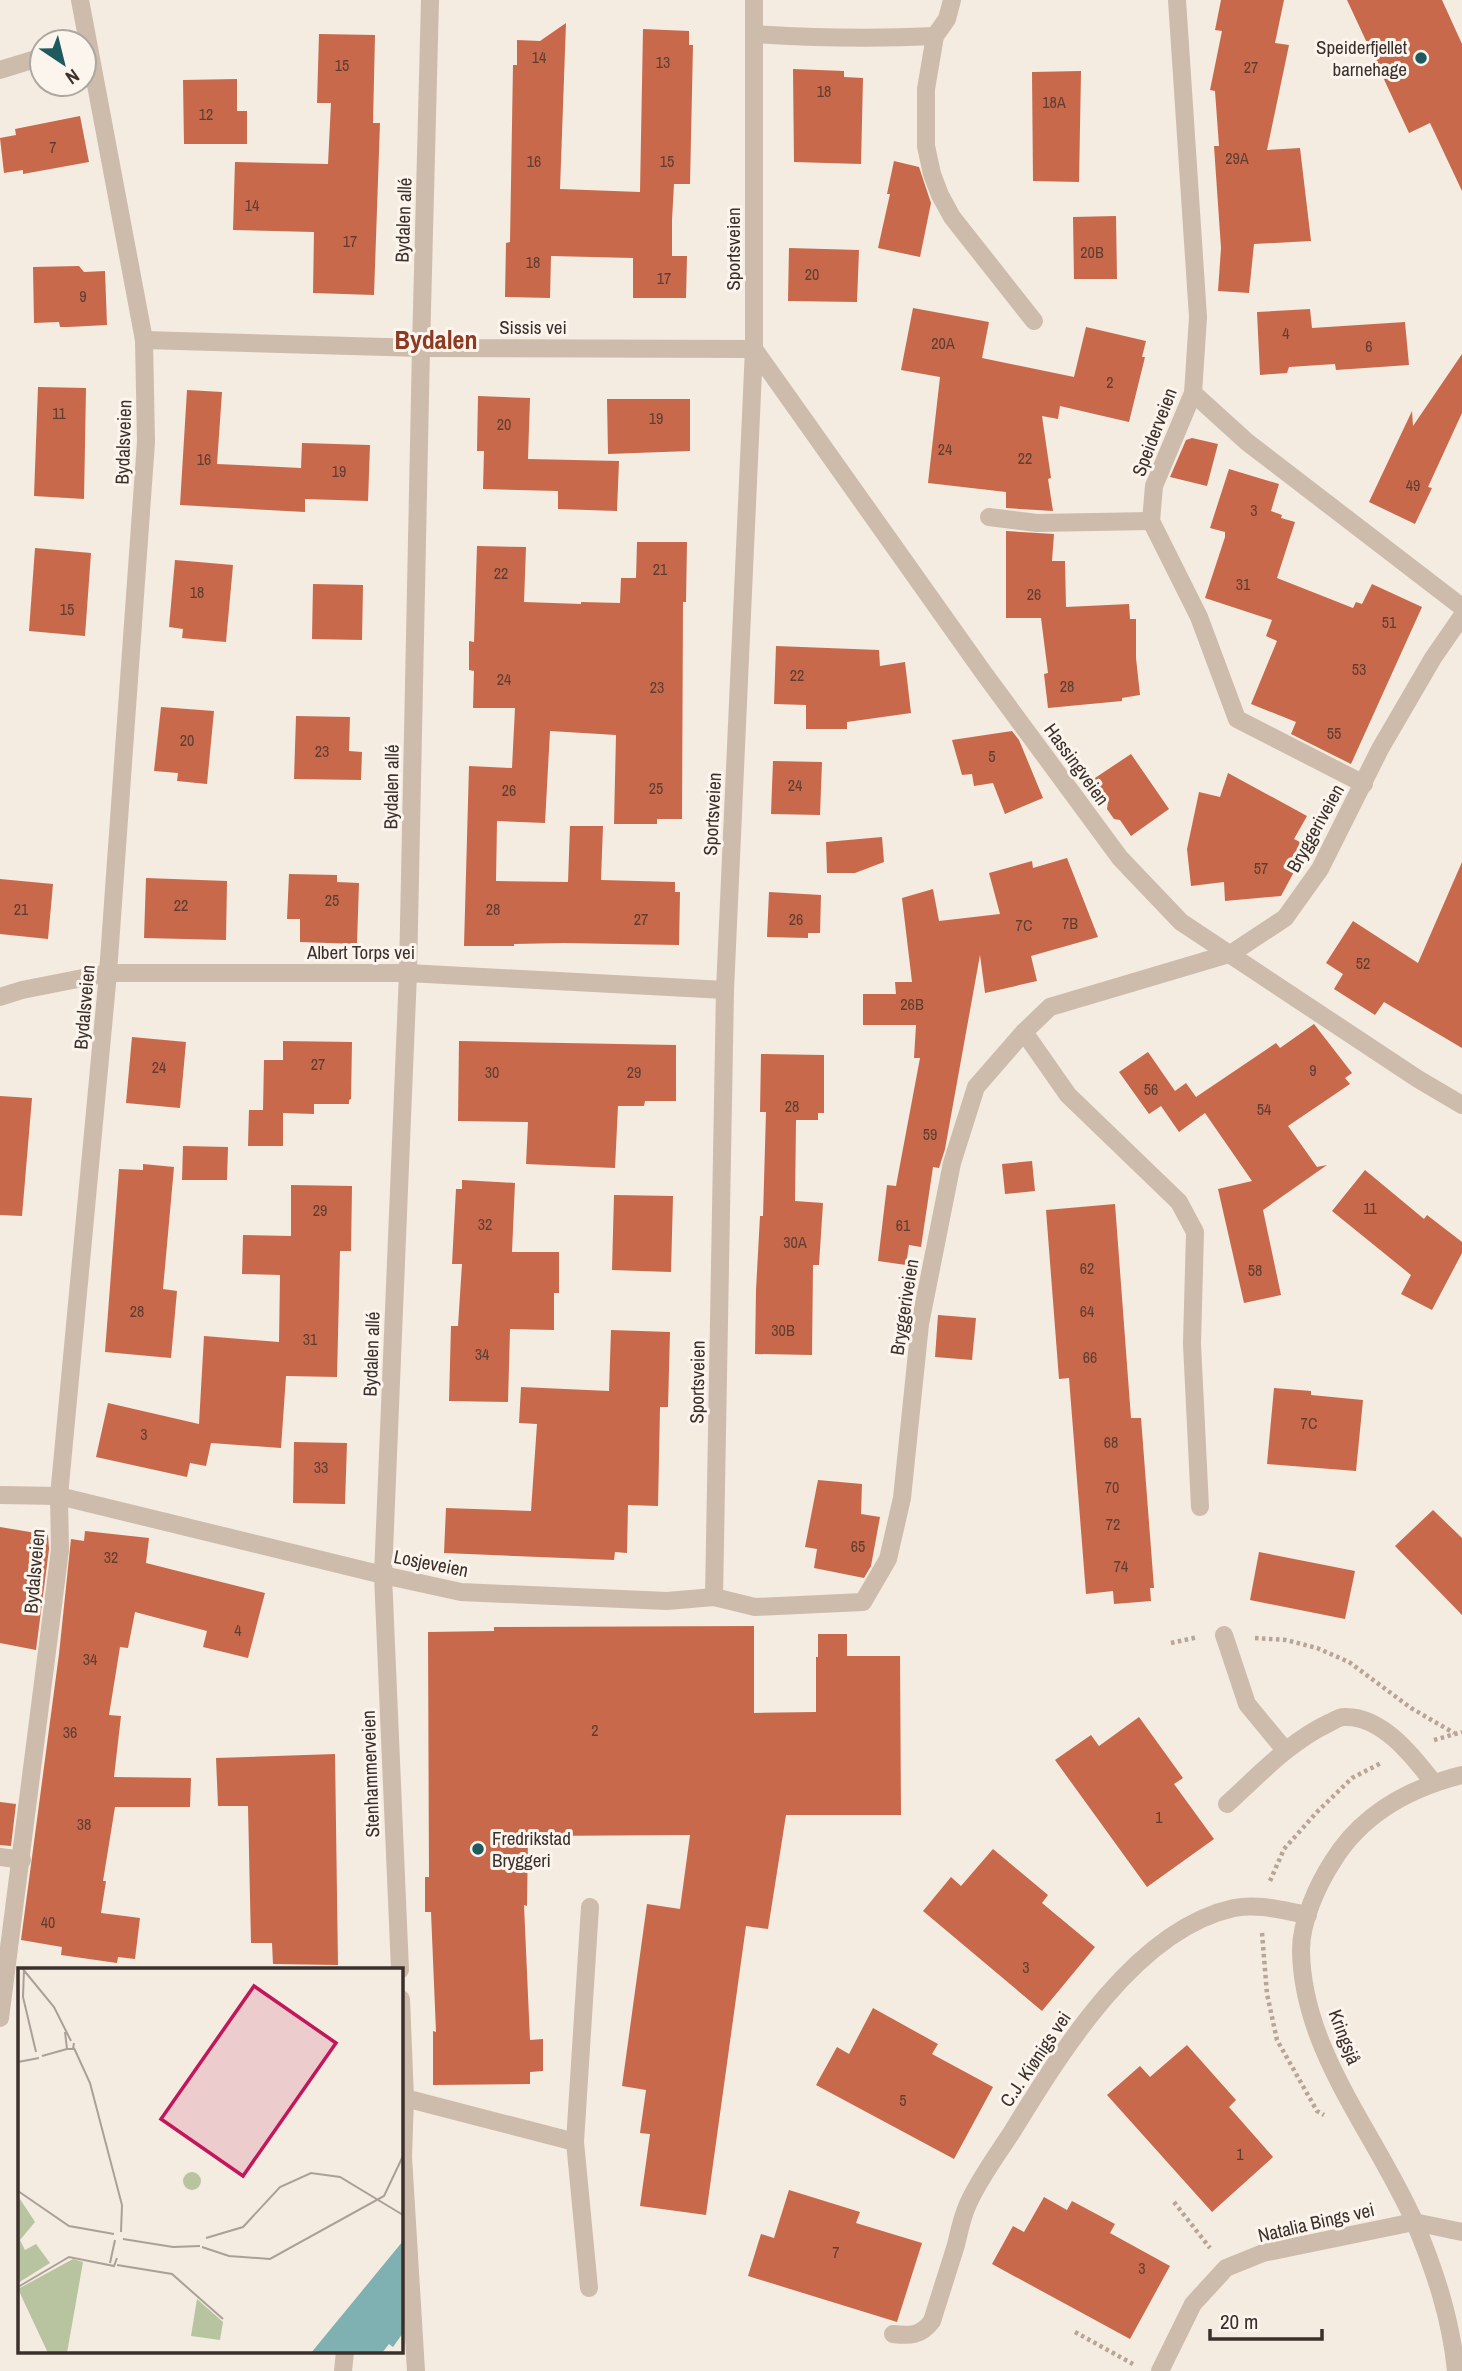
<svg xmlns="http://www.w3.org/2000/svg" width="1462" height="2371" font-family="'Archivo Narrow',sans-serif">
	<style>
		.building { fill: #c8694b }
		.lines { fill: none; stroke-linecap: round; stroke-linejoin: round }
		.path { stroke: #b9a596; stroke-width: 4.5; stroke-dasharray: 3.5 3.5; stroke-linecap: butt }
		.minor { stroke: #cdbbac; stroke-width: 18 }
		.poi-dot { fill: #1f5a5e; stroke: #fbf5ee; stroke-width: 2.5 }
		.labels { text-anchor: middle; stroke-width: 6; stroke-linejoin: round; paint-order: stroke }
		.number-label { font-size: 16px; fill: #5e3e33 }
		.poi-label { font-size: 19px; fill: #3b302b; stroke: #fbf5ee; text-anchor: end }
		.street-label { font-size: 19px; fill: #3b302b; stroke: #fbf5ee }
		.district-label { font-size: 26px; font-weight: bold; fill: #8c3b22; stroke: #fbf5ee }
		.inset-road { fill: none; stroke: #aaa098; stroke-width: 2 }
		.view { fill: #c2185b; fill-opacity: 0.15; stroke: #c2185b; stroke-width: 3.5 }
		.inset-edge { fill: none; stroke: #3b302b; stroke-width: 3.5 }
	</style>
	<rect width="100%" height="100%" fill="#f4ebe1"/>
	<g class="building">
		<path d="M1221 0H1284L1275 43 1289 45 1267 150 1300 148 1311 241 1254 244 1249 293 1218 291 1221 248 1214 146H1219L1215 91 1210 90 1222 31 1215 30Z"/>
		<path d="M1347 0H1442L1462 44V191L1430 123 1409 133Z"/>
		<path d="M566 23 560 189 640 192 643 29 689 31V45H693L690 184H674L672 220V256H687L686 298H633V258L551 256 550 298 505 297 506 243 510 242 513 65H517V40L540 41Z"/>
		<path d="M319 34 375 35 373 123H380L374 295 313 293 314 232 233 230 235 162 328 164 331 103H317Z"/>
		<path d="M793 69 844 71V77L863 78 861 164 794 162Z"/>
		<path d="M1081 71 1079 182 1033 181 1032 72Z"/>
		<path d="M237 79V111H247V144H184L183 80Z"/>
		<path d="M80 116 89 162 23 174V170L4 173 0 138 16 135 15 129Z"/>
		<path d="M894 161 919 167 931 203 920 257 878 248 890 194H887Z"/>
		<path d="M1116 216 1117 279H1074L1073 217Z"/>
		<path d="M789 248 859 250 857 302 788 301Z"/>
		<path d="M79 266 84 272 105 271 107 325 68 327H60L59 322 34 323 33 267Z"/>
		<path d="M913 308 989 322 982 358 1074 377 1086 327 1146 341 1142 357H1145L1129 422 1060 406 1058 419 1042 416 1051 478 1048 479 1053 511 1006 508V492L928 483 940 377 901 370Z"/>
		<path d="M1310 309 1312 328 1405 322 1409 365 1336 370 1335 364 1289 367 1287 373 1260 375 1257 312Z"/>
		<path d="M1462 354V413L1428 487 1432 488 1415 524 1369 502 1412 411 1413 426Z"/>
		<path d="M38 387 86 388 84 499 34 496Z"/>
		<path d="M187 390 222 392 217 464 301 468 302 443 370 445 368 501 305 499V512L180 505Z"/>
		<path d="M478 396 530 398 528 459 619 461 617 511 558 509V491L483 489 484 451H477Z"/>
		<path d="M607 399H690V451L608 454Z"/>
		<path d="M1192 438 1218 444 1207 486 1170 477 1186 440Z"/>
		<path d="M1229 469 1279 484 1271 511 1282 515 1281 518 1295 522 1277 578 1353 608 1356 602 1362 604 1372 584 1422 607 1351 764 1291 734 1296 722 1251 704 1277 641 1266 636 1272 620 1205 598 1225 537V532L1210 528Z"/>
		<path d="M1006 531 1054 534 1052 561H1065L1066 607 1129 604 1130 619H1136V658L1140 695 1122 698V701L1048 708 1044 674 1048 673 1041 618H1006Z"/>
		<path d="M637 542H687L686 602H683L682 819H657V824H614L616 735 550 731 545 823 497 821 496 881 568 882 570 826H603L601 880 675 882V892H680L679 945 564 943 514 944V946H464L469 766 512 768 515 708H473L474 671 469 670V641L474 642 477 546 526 547 524 602 581 604V602L620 603 621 578H636Z"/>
		<path d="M35 548 91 553 85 636 29 631Z"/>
		<path d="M175 560 233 565 226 642 182 638 183 629 169 627Z"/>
		<path d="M313 584 363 585 362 640 312 639Z"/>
		<path d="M776 646 879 650 880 666 905 662 911 713 847 722V729H806V705L774 704Z"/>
		<path d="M161 707 214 711 207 784 177 781 178 773 154 771Z"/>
		<path d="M296 716 350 717 349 751 362 752 361 780 294 779Z"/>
		<path d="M1012 731 1019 740 1043 798 1005 814 993 783 974 786 972 774 962 775 952 740Z"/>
		<path d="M1131 754 1169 809 1131 836 1120 820 1114 819 1107 809 1108 802 1092 780Z"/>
		<path d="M773 761 822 762 820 815 771 814Z"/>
		<path d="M1228 773 1307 816 1294 839 1308 846 1281 896 1225 901 1224 882 1191 886 1187 849 1199 792 1220 797Z"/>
		<path d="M882 837 884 862 855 873H827L826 842Z"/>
		<path d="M1067 858 1098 937 1031 956 1037 981 985 993 980 955 945 1149 939 1168 933 1167 921 1247 909 1245 906 1265 878 1261 887 1185 896 1186 920 1058H914L916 1025H863V994H896L895 982H912L902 898 933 889 939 921 1000 914 989 873 1032 861 1033 868Z"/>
		<path d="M1462 862V1048L1384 1002 1375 1015 1334 989 1343 974 1326 963 1353 921 1418 963Z"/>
		<path d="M289 874 337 875V882L359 883 357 944 300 942V919H287Z"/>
		<path d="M146 878 227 881 226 940 144 938Z"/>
		<path d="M0 879 53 884 48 939 0 934Z"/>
		<path d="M769 892 821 895 820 933H808V938L767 937Z"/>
		<path d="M1314 1024 1352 1073 1345 1078 1350 1084 1288 1126 1317 1167 1327 1165 1263 1210 1281 1295 1244 1303 1218 1189 1252 1181 1205 1113 1179 1132 1161 1106 1149 1114 1119 1072 1148 1052 1175 1091 1186 1083 1196 1097 1276 1043 1280 1048Z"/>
		<path d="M132 1037 186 1042 180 1108 126 1103Z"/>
		<path d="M283 1041 352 1042 351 1099 349 1100V1104H314V1114L283 1113V1146H248L249 1110H263L264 1060H283Z"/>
		<path d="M459 1041 676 1045V1101H645L644 1106H618L615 1168 526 1164 528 1122 458 1121Z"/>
		<path d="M761 1054 824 1055V1113H818V1120H796L795 1201 823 1203 819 1265H813L812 1355 755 1354 756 1290 760 1216H763L766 1112H760Z"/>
		<path d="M0 1096 32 1098 22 1216 0 1215Z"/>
		<path d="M183 1146 228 1147 227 1180H182Z"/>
		<path d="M1032 1161 1035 1191 1005 1194 1002 1164Z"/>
		<path d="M143 1164 174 1167 163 1289 177 1291 171 1358 105 1352 119 1169 143 1170Z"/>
		<path d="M1365 1170 1424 1219 1427 1215 1462 1242V1253L1432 1310 1401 1294 1411 1275 1332 1211Z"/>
		<path d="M462 1180 515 1183 512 1252H559V1293H554V1330L510 1329 508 1402 449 1401 451 1326H458L462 1264H452L456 1189H462Z"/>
		<path d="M291 1185 352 1186 351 1251H340L337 1377 286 1376 281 1448 211 1443 206 1466 190 1463 187 1477 96 1457 108 1403 199 1424 204 1336 279 1342 280 1275 242 1274 243 1235 291 1236Z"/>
		<path d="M614 1195 673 1196 671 1272 612 1270Z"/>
		<path d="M1115 1204 1131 1418H1141L1154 1588H1150L1151 1601 1114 1604 1113 1591 1086 1594 1069 1378 1059 1379 1046 1210Z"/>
		<path d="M938 1315 976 1318 972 1360 935 1357Z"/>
		<path d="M611 1330 670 1332 668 1407H660L658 1506 628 1505 627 1553 615 1552 614 1560 444 1553 446 1508 531 1511 537 1424 519 1423 521 1387 609 1391Z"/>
		<path d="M1274 1388 1311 1391V1395L1363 1400 1356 1471 1267 1464Z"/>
		<path d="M294 1442 347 1443 345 1504 293 1503Z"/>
		<path d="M818 1480 862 1484 861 1514 880 1517 871 1566 864 1578 814 1568 817 1549 805 1547Z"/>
		<path d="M1433 1510 1462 1538V1615L1395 1546Z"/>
		<path d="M0 1527 48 1535 49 1549 36 1650 0 1643Z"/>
		<path d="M85 1531 149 1538 146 1563 265 1593 248 1658 203 1647 207 1631 135 1612 128 1648 120 1647 109 1715 121 1716 114 1777 191 1778 190 1807H115L103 1881H106L101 1913 140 1918 135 1959 118 1957 117 1963 61 1955 62 1947 21 1940 59 1654 71 1539 84 1541Z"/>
		<path d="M1259 1552 1355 1571 1345 1619 1250 1600Z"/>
		<path d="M754 1626V1713L816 1712V1657H818V1634H847V1656H900L901 1815H786L768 1929 746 1926 706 2215 640 2206 650 2134 640 2133 646 2090 622 2086 647 1904 680 1909 690 1835 528 1836 527 1906 524 1905 530 2040 543 2039V2071L530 2072V2084L433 2085V2031L436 2032 431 1912H425V1877H429L428 1632 494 1631V1627Z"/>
		<path d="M1139 1717 1183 1778 1174 1784 1214 1839 1147 1887 1055 1760 1091 1735 1099 1746Z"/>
		<path d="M335 1754 338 1965 273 1964 272 1943H251L248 1806H218L216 1758Z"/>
		<path d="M0 1802 16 1804 11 1846 0 1845Z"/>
		<path d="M993 1849 1048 1895 1042 1903 1095 1947 1042 2011 923 1911 951 1877 961 1886Z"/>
		<path d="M873 2008 938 2044 932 2054 993 2087 954 2159 816 2085 837 2047 849 2054Z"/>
		<path d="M1187 2045 1236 2100 1229 2107 1273 2157 1212 2212 1107 2095 1140 2066 1150 2077Z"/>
		<path d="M789 2190 860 2212 856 2223 922 2243 897 2322 748 2276 761 2234 774 2238Z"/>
		<path d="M1044 2197 1067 2210 1072 2201 1115 2224 1110 2233 1170 2266 1130 2339 992 2264 1013 2226 1024 2232Z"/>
	</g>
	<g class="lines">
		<g class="path">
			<path d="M1255 1638 1286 1640 1317 1648 1349 1662 1411 1708 1454 1733"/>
			<path d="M1171 1643 1198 1637"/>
			<path d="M1434 1740 1462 1732"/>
			<path d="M1270 1881 1284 1849 1317 1812 1352 1778 1381 1763"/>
			<path d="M1262 1933 1267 1994 1277 2040 1317 2111 1324 2115"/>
			<path d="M1174 2202 1210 2248"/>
			<path d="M1075 2332 1133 2364"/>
		</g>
		<g class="minor">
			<path d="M952 0 947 19 935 36 926 89V146L932 174 940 195 952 217 1034 321"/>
			<path d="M1177 0 1198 317 1193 393 1154 486 1151 521 1199 617 1237 719 1364 784"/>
			<path d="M755 34C816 38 875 39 935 36"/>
			<path d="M0 70 42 57"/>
			<path d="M144 340 421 348 754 349"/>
			<path d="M754 349 983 672 1120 858 1181 922 1418 1079 1462 1105"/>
			<path d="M1193 393 1247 442 1462 607"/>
			<path d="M989 517 1037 523 1151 521"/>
			<path d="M0 997 22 990 108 973H408L725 990"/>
			<path d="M1024 1032 1068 1095 1179 1202 1195 1232 1192 1344 1200 1507"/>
			<path d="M0 1495 59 1496 383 1575 461 1592 667 1601 714 1597 755 1607 863 1602 888 1559 902 1498 920 1324 952 1163 976 1087 1024 1032 1050 1007 1232 953 1285 918 1320 869 1380 749 1433 658 1462 616"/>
			<path d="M714 1597 725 990 754 349V0"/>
			<path d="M1224 1635 1247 1704 1285 1750"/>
			<path d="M1227 1804C1259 1775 1289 1742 1329 1723 1333 1721 1339 1717 1344 1717 1381 1715 1413 1756 1433 1782"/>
			<path d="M0 1857 22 1860"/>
			<path d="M400 1970 383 1575 408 973 421 348 430 0"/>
			<path d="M401 1999 405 2098 403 2157 416 2371"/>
			<path d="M0 2018 60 1550 59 1496 108 973 146 442 144 340 80 0"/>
			<path d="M405 2098 575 2142"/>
			<path d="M589 2288 575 2142 590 1907"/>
			<path d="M893 2334C910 2336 921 2336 932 2321 940 2296 948 2270 956 2245 959 2232 962 2217 968 2204 979 2179 997 2155 1012 2132 1061 2052 1136 1929 1234 1908 1259 1903 1284 1911 1308 1915"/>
			<path d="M343 2371 345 2352"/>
			<path d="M1160 2371 1193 2304 1226 2268 1263 2253 1414 2222 1462 2232"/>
			<path d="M1456 2371C1451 2319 1435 2271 1415 2223 1376 2134 1302 2051 1301 1950 1301 1921 1318 1884 1333 1861 1362 1814 1410 1788 1462 1775"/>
		</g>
	</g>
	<g class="poi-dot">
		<circle cx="1421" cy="58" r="7"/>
		<circle cx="478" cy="1849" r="7"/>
	</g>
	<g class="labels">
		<g class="number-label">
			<text x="539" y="63">14</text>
			<text x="663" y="68">13</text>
			<text x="342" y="71">15</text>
			<text x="1251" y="73">27</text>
			<text x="824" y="97">18</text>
			<text x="1054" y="108">18A</text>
			<text x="206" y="120">12</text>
			<text x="53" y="153">7</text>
			<text x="1237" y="164">29A</text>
			<text x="534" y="167">16</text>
			<text x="667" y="167">15</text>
			<text x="252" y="211">14</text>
			<text x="350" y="247">17</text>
			<text x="1092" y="258">20B</text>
			<text x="533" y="268">18</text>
			<text x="812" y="280">20</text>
			<text x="664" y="284">17</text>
			<text x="83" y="302">9</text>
			<text x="1286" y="339">4</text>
			<text x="943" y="349">20A</text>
			<text x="1369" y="352">6</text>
			<text x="1110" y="388">2</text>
			<text x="59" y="419">11</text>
			<text x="656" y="424">19</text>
			<text x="504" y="430">20</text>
			<text x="945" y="455">24</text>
			<text x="1025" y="464">22</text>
			<text x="204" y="465">16</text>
			<text x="339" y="477">19</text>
			<text x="1413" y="491">49</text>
			<text x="1254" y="516">3</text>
			<text x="660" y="575">21</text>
			<text x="501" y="579">22</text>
			<text x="1243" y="590">31</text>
			<text x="197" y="598">18</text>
			<text x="1034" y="600">26</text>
			<text x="67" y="615">15</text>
			<text x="1389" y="628">51</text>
			<text x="1359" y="675">53</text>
			<text x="797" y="681">22</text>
			<text x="504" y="685">24</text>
			<text x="1067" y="692">28</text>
			<text x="657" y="693">23</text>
			<text x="1334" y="739">55</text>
			<text x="187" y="746">20</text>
			<text x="322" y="757">23</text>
			<text x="992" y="762">5</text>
			<text x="795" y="791">24</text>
			<text x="656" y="794">25</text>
			<text x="509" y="796">26</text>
			<text x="1261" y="874">57</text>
			<text x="332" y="906">25</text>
			<text x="181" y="911">22</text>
			<text x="21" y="915">21</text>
			<text x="493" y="915">28</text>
			<text x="641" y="925">27</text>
			<text x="796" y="925">26</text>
			<text x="1070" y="929">7B</text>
			<text x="1024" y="931">7C</text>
			<text x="1363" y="969">52</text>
			<text x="912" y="1010">26B</text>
			<text x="318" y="1070">27</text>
			<text x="159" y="1073">24</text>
			<text x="1313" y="1076">9</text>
			<text x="492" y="1078">30</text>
			<text x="634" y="1078">29</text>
			<text x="1151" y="1095">56</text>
			<text x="792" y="1112">28</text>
			<text x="1264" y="1115">54</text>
			<text x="930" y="1140">59</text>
			<text x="1370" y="1214">11</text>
			<text x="320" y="1216">29</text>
			<text x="485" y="1230">32</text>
			<text x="903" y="1231">61</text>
			<text x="795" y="1248">30A</text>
			<text x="1087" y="1274">62</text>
			<text x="1255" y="1276">58</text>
			<text x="137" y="1317">28</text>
			<text x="1087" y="1317">64</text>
			<text x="783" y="1336">30B</text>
			<text x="310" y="1345">31</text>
			<text x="482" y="1360">34</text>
			<text x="1090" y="1363">66</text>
			<text x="1309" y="1429">7C</text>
			<text x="144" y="1440">3</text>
			<text x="1111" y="1448">68</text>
			<text x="321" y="1473">33</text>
			<text x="1112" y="1493">70</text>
			<text x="1113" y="1530">72</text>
			<text x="858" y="1552">65</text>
			<text x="111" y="1563">32</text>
			<text x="1121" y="1572">74</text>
			<text x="238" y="1636">4</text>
			<text x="90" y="1665">34</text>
			<text x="595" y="1736">2</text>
			<text x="70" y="1738">36</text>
			<text x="1159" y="1823">1</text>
			<text x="84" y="1830">38</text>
			<text x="48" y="1928">40</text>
			<text x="1026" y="1973">3</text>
			<text x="903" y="2106">5</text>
			<text x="1240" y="2160">1</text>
			<text x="836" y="2258">7</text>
			<text x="1142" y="2274">3</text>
		</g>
		<g class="poi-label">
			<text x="1407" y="54">Speiderfjellet<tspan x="1407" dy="22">barnehage</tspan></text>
			<text x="492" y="1845" text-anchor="start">Fredrikstad<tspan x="492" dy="22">Bryggeri</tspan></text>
		</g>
		<g class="street-label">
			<text transform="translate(403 220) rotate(-88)" y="7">Bydalen allé</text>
			<text transform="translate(733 249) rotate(-90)" y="7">Sportsveien</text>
			<text x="533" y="334">Sissis vei</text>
			<text transform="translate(1154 432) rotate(-69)" y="7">Speiderveien</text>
			<text transform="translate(123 442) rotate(-88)" y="7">Bydalsveien</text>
			<text transform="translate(1077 764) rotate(54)" y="7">Hassingveien</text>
			<text transform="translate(391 787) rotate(-89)" y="7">Bydalen allé</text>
			<text transform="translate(712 814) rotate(-87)" y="7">Sportsveien</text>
			<text transform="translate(1315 828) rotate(-61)" y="7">Bryggeriveien</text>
			<text x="361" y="959">Albert Torps vei</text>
			<text transform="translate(84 1007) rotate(-85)" y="7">Bydalsveien</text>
			<text transform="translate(904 1307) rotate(-81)" y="7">Bryggeriveien</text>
			<text transform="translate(371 1354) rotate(-88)" y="7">Bydalen allé</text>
			<text transform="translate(697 1382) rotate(-89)" y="7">Sportsveien</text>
			<text transform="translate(431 1563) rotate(11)" y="7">Losjeveien</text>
			<text transform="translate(34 1571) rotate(-85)" y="7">Bydalsveien</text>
			<text transform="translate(370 1774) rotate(-92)" y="7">Stenhammerveien</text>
			<text transform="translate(1345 2037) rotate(69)" y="7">Kringsjå</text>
			<text transform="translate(1035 2059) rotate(-56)" y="7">C.J. Kiønigs vei</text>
			<text transform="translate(1316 2222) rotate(-13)" y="7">Natalia Bings vei</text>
		</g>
		<g class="district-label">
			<text x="436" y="349">Bydalen</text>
		</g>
	</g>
	<g transform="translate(18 1968)">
		<rect width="385" height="385" fill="#f4ebe1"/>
		<path d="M165 213a9 9 0 1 1 18 0a9 9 0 1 1-18 0ZM0 228 17 254 2 272 7 282 18 276 32 295 0 315ZM55 291 65 294 49 385H30L0 321ZM179 331 205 354 202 372 173 368Z" fill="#b8c4a0"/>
		<path d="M385 273V365L375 379 371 376 364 385H293Z" fill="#7fb0b2"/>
		<path class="inset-road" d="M4 0 36 39 53 73M6 1 5 29 18 84M47 64 49 81H55L56 75M56 80 72 115 104 237 103 264M24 88 49 81M0 94 21 90M0 223 51 258 96 266M188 270 225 259 262 219 293 205 322 209 385 247M105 271 155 279 182 278M184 279 211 288 252 291 366 228 385 188M92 295 97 272M99 297 154 306 205 351M0 319 51 289 96 298 99 290"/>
		<path class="view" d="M236 18 318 75 225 208 143 151Z"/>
		<rect width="385" height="385" class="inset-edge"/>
	</g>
	<g transform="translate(63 63) rotate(145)"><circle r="33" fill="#fbf5ee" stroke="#aea6a0" stroke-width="2"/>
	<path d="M0-5L12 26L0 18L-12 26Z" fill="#1f5a5e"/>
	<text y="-10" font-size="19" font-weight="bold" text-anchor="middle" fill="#3b302b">N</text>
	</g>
	<path d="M1210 2329v10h112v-10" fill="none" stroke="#3b302b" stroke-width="3.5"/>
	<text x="1220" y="2329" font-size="21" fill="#3b302b" stroke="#fbf5ee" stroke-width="5" paint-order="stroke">20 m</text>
</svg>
